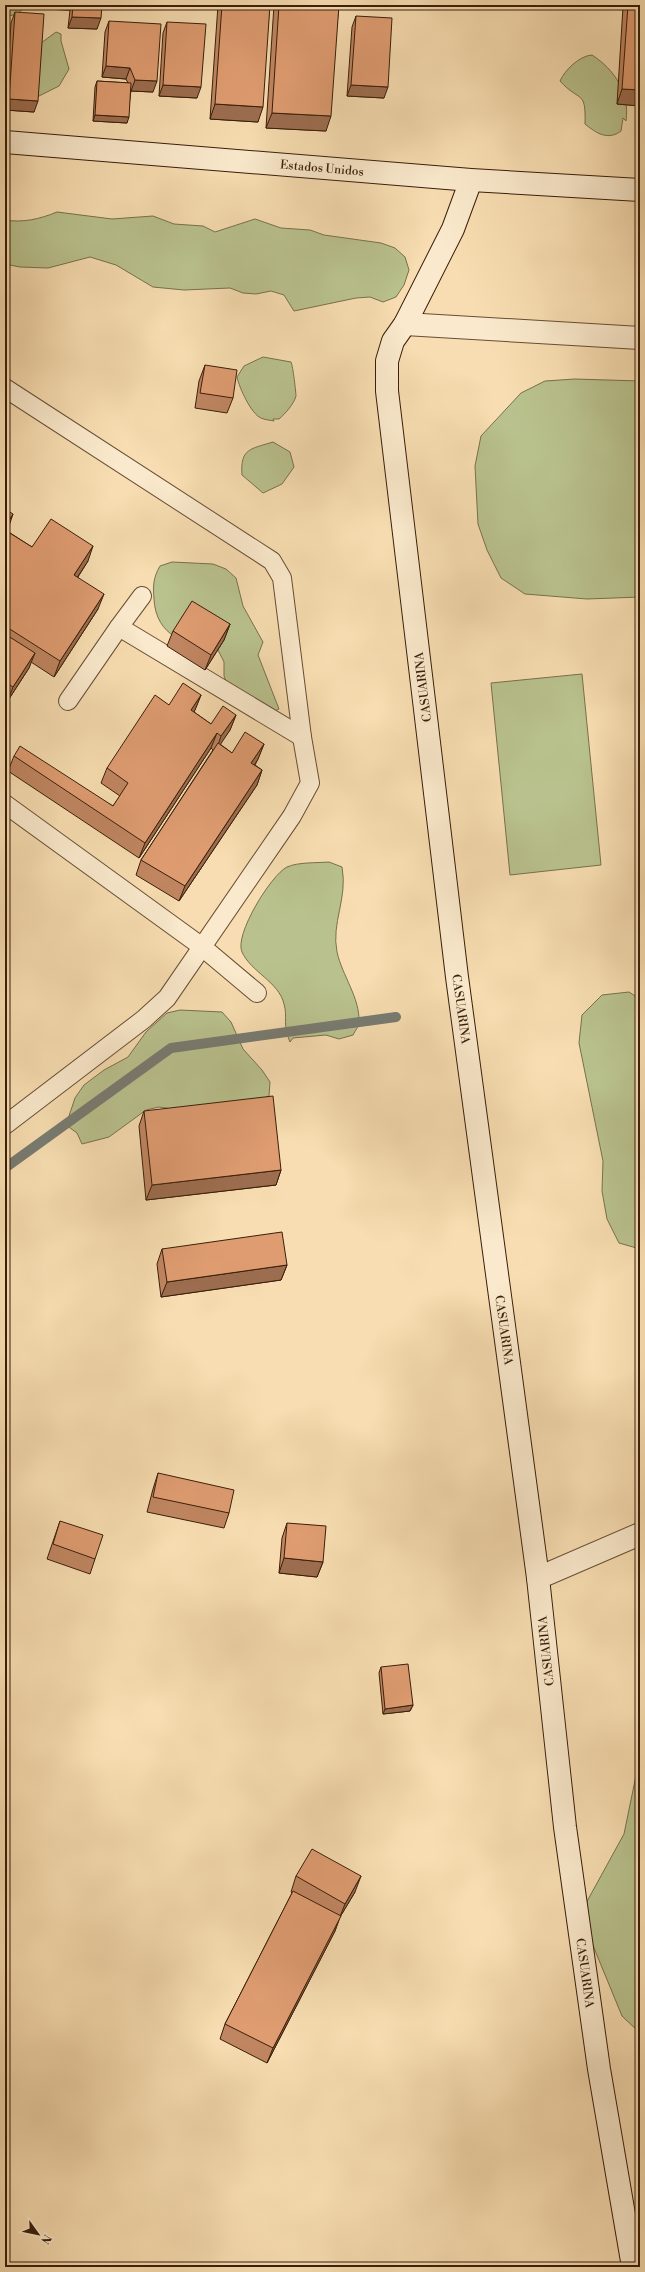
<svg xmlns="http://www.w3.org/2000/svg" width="645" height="2272" font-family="'Libre Bodoni',serif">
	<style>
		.green { fill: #b9c28e; stroke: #79704c }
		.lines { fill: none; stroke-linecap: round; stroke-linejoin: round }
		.stream { stroke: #787b72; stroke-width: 10 }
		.lane-casing { stroke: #684e34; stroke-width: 20 }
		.street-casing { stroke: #684e34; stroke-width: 24 }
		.secondary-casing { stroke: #391e0a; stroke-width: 24 }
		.lane { stroke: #fae9cc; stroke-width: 18 }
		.street { stroke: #fae9cc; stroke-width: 22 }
		.secondary { stroke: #fae9cc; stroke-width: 22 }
		.wall { fill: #c08661; stroke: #391e0a }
		.shaded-wall { fill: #9c6d4f; stroke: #391e0a }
		.building { fill: #df9c71; stroke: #391e0a }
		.labels { text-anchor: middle; stroke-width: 3.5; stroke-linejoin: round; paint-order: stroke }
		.street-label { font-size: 12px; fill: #391e0a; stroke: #fae9cc }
	</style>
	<rect width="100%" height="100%" fill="#f7ddb1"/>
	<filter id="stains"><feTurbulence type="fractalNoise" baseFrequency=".005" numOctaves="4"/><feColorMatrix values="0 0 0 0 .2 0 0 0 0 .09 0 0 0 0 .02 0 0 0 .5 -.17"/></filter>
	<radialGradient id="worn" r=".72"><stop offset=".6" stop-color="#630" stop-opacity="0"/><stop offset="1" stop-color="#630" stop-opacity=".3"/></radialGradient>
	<g class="green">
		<path d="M5 5H28L17 14 5 17Z"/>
		<path d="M56 32 61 34V41L69 69 59 86 37 97 41 43Z"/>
		<path d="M592 55C615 70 630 93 626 121L623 118 621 131C608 141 596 133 585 124 586 89 580 103 560 81 565 70 579 56 592 55Z"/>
		<path d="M57 212 112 219 153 216 174 224 203 226 215 232 255 219 281 228 310 230 324 235 381 243 395 248 405 257 409 270 404 285 396 297 383 302 370 297 356 298 294 311 284 295 271 291 256 294 243 293 230 288 184 290 153 287 116 265 90 257 48 268 20 267 5 264V220C23 223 40 219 57 212Z"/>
		<path d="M263 357 291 362C293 366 296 393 296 396 294 404 285 414 279 419H273L274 421C270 420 265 420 261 418 251 414 239 387 237 377L244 366Z"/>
		<path d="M575 379 640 381V597L587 599 525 594 501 578 487 550 478 524 475 466 481 436 521 393 545 381Z"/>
		<path d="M273 442 290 452 294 467 282 484 263 493 242 475C240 448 251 449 273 442Z"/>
		<path d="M172 562 213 564 226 569 236 578 243 606 263 642 258 655 279 709 266 715 233 699 224 676V662L218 650C187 645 156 637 154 599 153 586 153 578 160 566Z"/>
		<path d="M582 674 601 865 510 875 491 683Z"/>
		<path d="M329 862 342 867C348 898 331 923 337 952 342 975 360 998 359 1022 359 1026 355 1031 353 1035L339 1039 326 1035 293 1038 290 1042C282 1024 288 1018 284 1004 279 982 251 972 242 952 234 935 271 875 287 867 298 862 317 863 329 862Z"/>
		<path d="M629 992 640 999V1249L619 1243 607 1219 602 1191 603 1161 579 1043 582 1015 602 995Z"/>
		<path d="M180 1010 222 1012 231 1022 243 1049 262 1070 270 1082 269 1096 258 1105 201 1113 159 1107 146 1110 109 1137 82 1144 77 1133 66 1125 75 1098 84 1085 104 1070 128 1057 146 1032 167 1013Z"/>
		<path d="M640 1756V2033L622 2016 587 1931 585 1905 624 1834Z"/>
	</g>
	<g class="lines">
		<path class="stream" d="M5 1168 171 1048 396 1017"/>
		<defs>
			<g id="lane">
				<path d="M5 388 272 561 282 578 302 737 310 783 292 816 167 998 144 1019 5 1125"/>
				<path d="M142 596 119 627 302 737"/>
				<path d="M68 701 119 627"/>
				<path d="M5 804 201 946 257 993"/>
			</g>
			<g id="street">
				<path d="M405 324 640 338"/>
				<path d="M538 1578 640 1534"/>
			</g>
			<g id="secondary">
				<path d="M5 142 471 180 640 190"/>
				<path d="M471 180 453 229 405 324 393 341 387 361V391L457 977 538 1578 565 1827 599 2069 633 2267"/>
			</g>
		</defs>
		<use href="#lane" class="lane-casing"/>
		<use href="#street" class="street-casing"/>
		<use href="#secondary" class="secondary-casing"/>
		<use href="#lane" class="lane"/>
		<use href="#street" class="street"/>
		<use href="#secondary" class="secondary"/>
	</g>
	<g class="wall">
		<path d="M41 5H102L97 29 68 28 70 10 41 9Z"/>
		<path d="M218 5H270L258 122 210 119Z"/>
		<path d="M274 5H339L326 131 266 128Z"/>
		<path d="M624 5H640V106L617 104 623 7Z"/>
		<path d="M15 12 34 112 5 110 11 23Z"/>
		<path d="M356 16 384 98 347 96 352 27Z"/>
		<path d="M109 21 153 92 131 91V90L127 123 93 121 95 87 97 81 128 83 126 79 102 77 105 32Z"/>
		<path d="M167 22 197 98 159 96 163 33Z"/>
		<path d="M205 365 233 398 227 413 195 408 199 381Z"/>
		<path d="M5 509 8 529 7 531 32 547 88 561 78 577 98 609 54 677 31 662 29 668 7 702 5 701Z"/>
		<path d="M230 624 224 640 205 670 167 646 173 631Z"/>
		<path d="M201 695 194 712 211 724 236 715 230 730 220 744 232 753 264 744 258 759 255 765 262 770 257 785 179 901 136 875 141 860 213 750 211 748 139 858 8 771 14 756 113 806 120 796 101 783 107 768 169 705Z"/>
		<path d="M144 1111 281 1170 276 1185 146 1200 139 1126Z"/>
		<path d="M162 1249 287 1265 281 1280 161 1297 157 1264Z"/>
		<path d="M158 1473 229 1513 224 1528 147 1512 153 1489Z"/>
		<path d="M60 1521 95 1559 90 1574 47 1559Z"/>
		<path d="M287 1523 323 1562 317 1577 279 1573 282 1538Z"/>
		<path d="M381 1667 413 1705 410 1711 383 1714 379 1673Z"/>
		<path d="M296 1876 355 1892 340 1917 335 1931 267 2063 220 2039 225 2024 292 1893 291 1892Z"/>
	</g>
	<g class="shaded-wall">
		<path d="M43 5H71L70 10 41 9Z"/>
		<path d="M72 17 101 18 97 29 68 28Z"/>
		<path d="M106 66 130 68 126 79 102 77Z"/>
		<path d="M135 80 157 81 153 92 131 91Z"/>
		<path d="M163 85 201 87 197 98 159 96Z"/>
		<path d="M351 85 388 87 384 98 347 96Z"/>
		<path d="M622 89 640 90V106L617 104Z"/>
		<path d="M9 99 38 101 34 112 5 110Z"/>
		<path d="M215 104 263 107 258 122 210 119Z"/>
		<path d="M272 113 331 116 326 131 266 128Z"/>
		<path d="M95 115 129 117 127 123 93 121Z"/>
		<path d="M13 514 8 529 5 533V526Z"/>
		<path d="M93 546 88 561 69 590 74 575Z"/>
		<path d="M104 594 98 609 54 677 60 661Z"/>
		<path d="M230 624 224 640 205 670 211 655Z"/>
		<path d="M35 653 29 668 7 702 13 687Z"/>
		<path d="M201 695 195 710 185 725 191 710Z"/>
		<path d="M236 715 230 730 216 751 221 736Z"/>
		<path d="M217 733 211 748 139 858 145 843Z"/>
		<path d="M264 744 258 759 246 778 251 763Z"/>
		<path d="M262 770 257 785 179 901 185 886Z"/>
		<path d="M281 1170 276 1185 146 1200 152 1185Z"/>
		<path d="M287 1265 281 1280 161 1297 167 1282Z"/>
		<path d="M284 1558 323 1562 317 1577 279 1573Z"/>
		<path d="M413 1705 410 1711 383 1714 385 1709Z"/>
		<path d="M361 1876 355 1892 340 1917 335 1931 267 2063 273 2048 339 1919 345 1904Z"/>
	</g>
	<g class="building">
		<path d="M73 5H102L101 18 72 17Z"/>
		<path d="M222 5H270L263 107 215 104Z"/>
		<path d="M279 5H339L331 116 272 113Z"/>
		<path d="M628 5H640V90L622 89Z"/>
		<path d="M15 12 44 14 38 101 9 99Z"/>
		<path d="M356 16 392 18 388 87 351 85Z"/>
		<path d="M109 21 161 24 157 81 135 80 130 68 106 66Z"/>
		<path d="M167 22 206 24 201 87 163 85Z"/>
		<path d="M97 81 131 83 129 117 95 115Z"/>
		<path d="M205 365 237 370 233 398 200 393Z"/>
		<path d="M5 509 13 514 5 526Z"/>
		<path d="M51 519 93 546 74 575 104 594 60 661 5 626V530L32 547Z"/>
		<path d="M192 601 230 624 211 655 173 631Z"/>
		<path d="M5 634 35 653 13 687 5 682Z"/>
		<path d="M183 683 201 695 191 710 211 724 223 706 236 715 221 736 217 733 145 843 14 756 20 746 113 806 128 783 107 768 155 695 169 705Z"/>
		<path d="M245 732 264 744 251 763 262 770 185 886 141 860 218 743 232 753Z"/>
		<path d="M273 1096 281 1170 152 1185 144 1111Z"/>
		<path d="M282 1232 287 1265 167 1282 162 1249Z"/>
		<path d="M158 1473 234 1490 229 1513 153 1497Z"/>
		<path d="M60 1521 103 1535 95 1559 53 1544Z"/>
		<path d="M287 1523 326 1526 323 1562 284 1558Z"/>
		<path d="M408 1664 413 1705 385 1709 381 1667Z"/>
		<path d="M312 1849 361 1876 345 1904 296 1876Z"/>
		<path d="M293 1891 341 1916 273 2048 225 2024Z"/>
	</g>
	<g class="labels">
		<g class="street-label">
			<text transform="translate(322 168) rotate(5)" y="4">Estados Unidos</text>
			<text transform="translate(423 687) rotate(-97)" y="4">CASUARINA</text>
			<text transform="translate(461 1009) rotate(82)" y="4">CASUARINA</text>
			<text transform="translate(504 1330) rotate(82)" y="4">CASUARINA</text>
			<text transform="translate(546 1651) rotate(-96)" y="4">CASUARINA</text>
			<text transform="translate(585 1973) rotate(82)" y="4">CASUARINA</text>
		</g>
	</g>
	<rect width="645" height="2272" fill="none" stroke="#f7ddb1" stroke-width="20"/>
	<rect x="6" y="6" width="633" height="2260" fill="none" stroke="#391e0a" stroke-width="2"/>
	<rect x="10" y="10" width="625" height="2252" fill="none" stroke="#391e0a"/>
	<g transform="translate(38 2234) rotate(123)" stroke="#fae9cc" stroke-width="3" paint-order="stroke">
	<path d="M0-3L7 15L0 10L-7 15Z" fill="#391e0a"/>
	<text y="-6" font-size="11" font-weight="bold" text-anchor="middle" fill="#391e0a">N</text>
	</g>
	<rect width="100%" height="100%" filter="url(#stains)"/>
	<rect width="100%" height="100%" fill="url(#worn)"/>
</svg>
